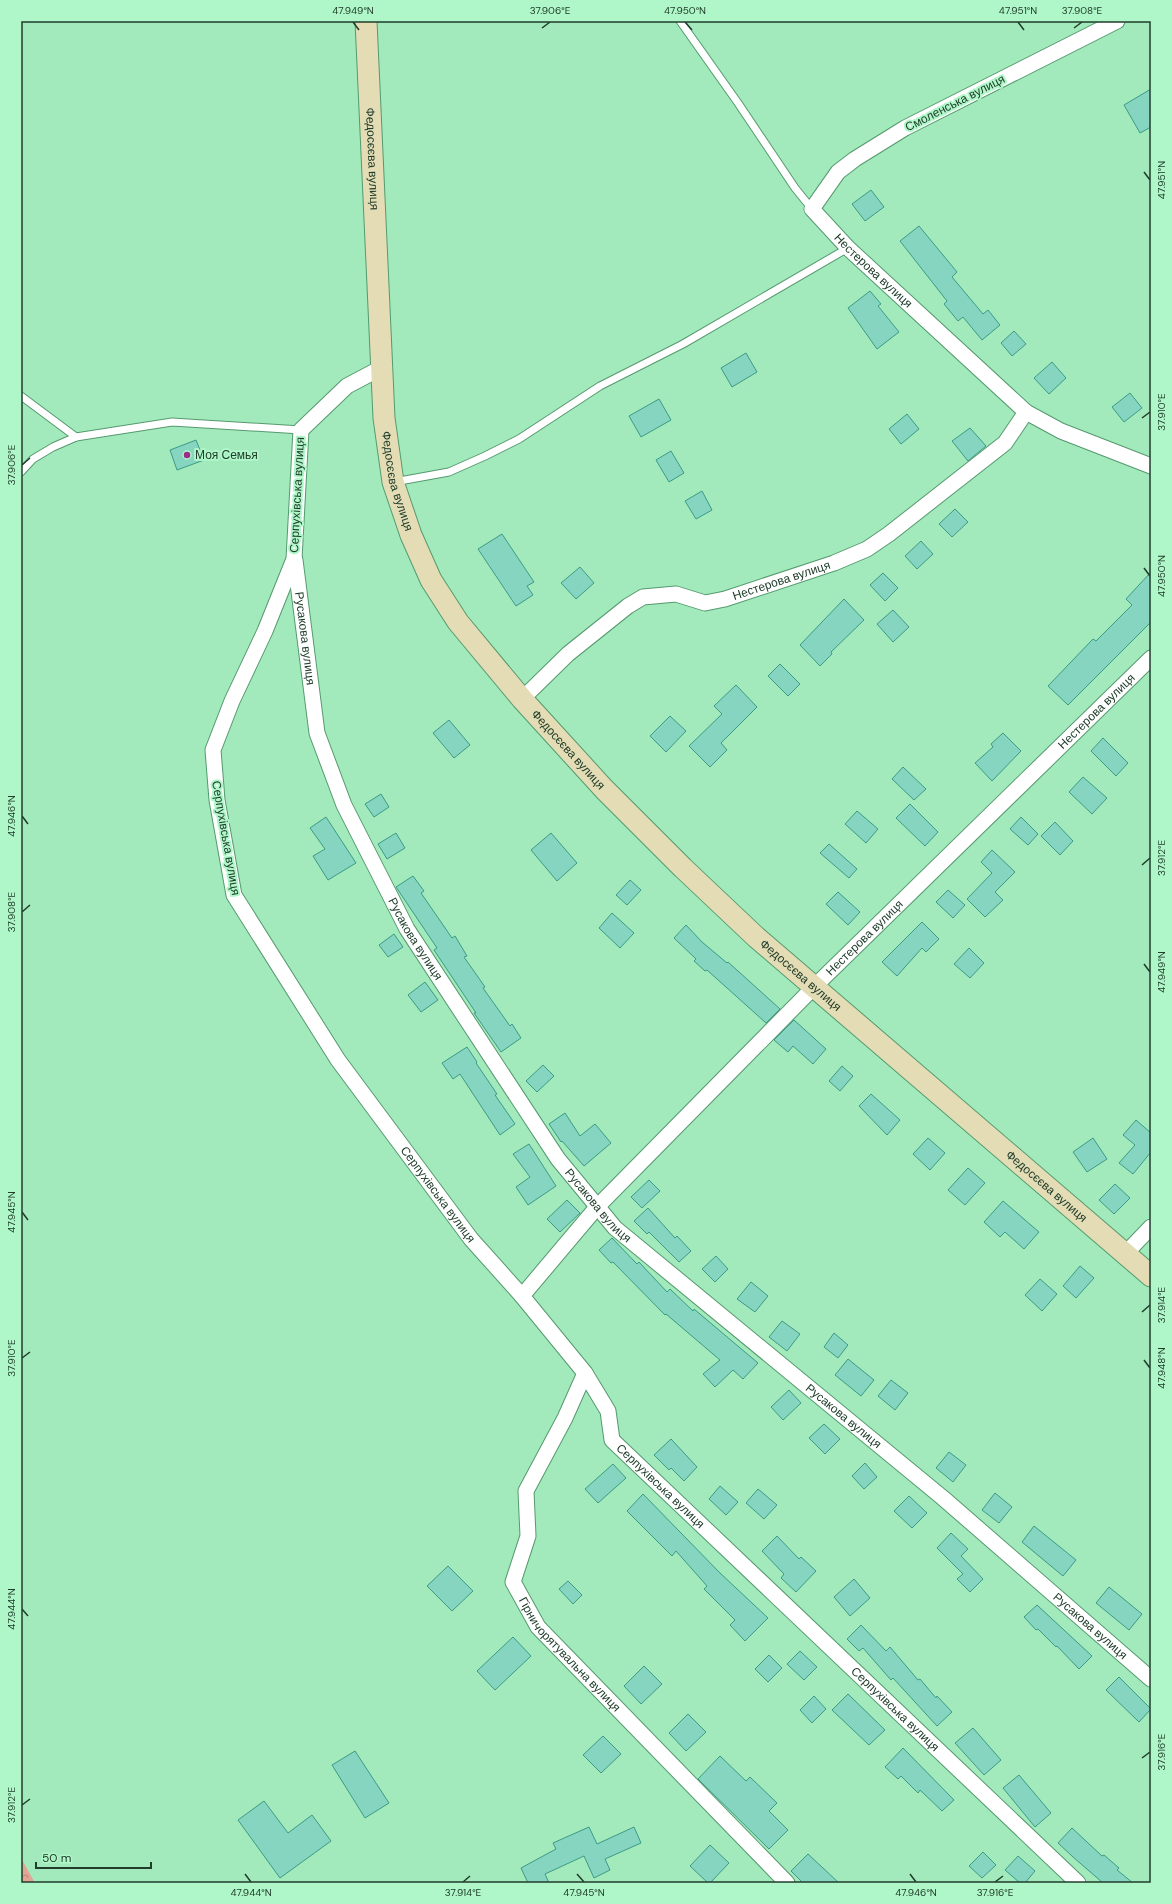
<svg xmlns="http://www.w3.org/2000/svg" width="1172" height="1904" font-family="'DM Sans',sans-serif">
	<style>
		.forest { fill: url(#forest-crowns) }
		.building { fill: #86d5c0; stroke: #3c9b85 }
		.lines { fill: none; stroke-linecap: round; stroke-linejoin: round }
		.service-casing { stroke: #559a6f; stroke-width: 9 }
		.minor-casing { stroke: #559a6f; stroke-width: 17 }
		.secondary-casing { stroke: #559a6f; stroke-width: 23 }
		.service { stroke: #fff; stroke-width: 7 }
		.minor { stroke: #fff; stroke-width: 15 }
		.secondary { stroke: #e3dcb4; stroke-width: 21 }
		.ticks { fill: none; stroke: #203d2b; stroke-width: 1.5 }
		.poi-dot { fill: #9c2b89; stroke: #aff7c8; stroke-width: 1.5 }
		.labels { text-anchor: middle; stroke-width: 4; stroke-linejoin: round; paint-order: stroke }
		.street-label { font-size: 12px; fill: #203d2b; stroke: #aff7c8 }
		.poi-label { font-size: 12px; fill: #203d2b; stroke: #aff7c8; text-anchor: start }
		.neatline { fill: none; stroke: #203d2b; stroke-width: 1.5 }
		.ticks-label { font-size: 10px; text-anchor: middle; fill: #203d2b }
	</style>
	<defs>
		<pattern id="forest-crowns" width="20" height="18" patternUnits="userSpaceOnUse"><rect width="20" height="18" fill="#e1a595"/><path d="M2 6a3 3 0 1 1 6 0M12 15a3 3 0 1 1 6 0" fill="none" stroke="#b6887a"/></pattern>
	</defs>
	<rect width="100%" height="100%" fill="#a2e9bb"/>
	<path class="forest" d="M21 1858 35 1883H21Z"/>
	<g class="building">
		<path d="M1151 89V127L1140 133 1124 105Z"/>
		<path d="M871 190 884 207 865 221 852 204Z"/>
		<path d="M919 226 957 272 952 277 983 314 988 310 1000 325 982 340 963 317 958 321 944 304 947 301 900 241Z"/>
		<path d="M870 291 881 304 878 306 899 332 877 349 848 308Z"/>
		<path d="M1014 331 1026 344 1012 356 1001 343Z"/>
		<path d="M746 353 757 372 732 387 721 368Z"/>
		<path d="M1052 362 1066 378 1049 394 1034 378Z"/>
		<path d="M1130 393 1142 408 1124 422 1112 407Z"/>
		<path d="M659 399 671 420 641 437 629 416Z"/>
		<path d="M907 414 919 429 901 444 889 429Z"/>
		<path d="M970 428 986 446 968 461 952 441Z"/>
		<path d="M196 440 204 460 177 470 170 450Z"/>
		<path d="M671 451 684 473 669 482 656 460Z"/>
		<path d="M702 491 712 510 696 519 685 501Z"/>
		<path d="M955 509 968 522 952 537 939 524Z"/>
		<path d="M502 534 534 582 527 586 533 595 516 606 478 549Z"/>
		<path d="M921 541 933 554 917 569 905 556Z"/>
		<path d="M580 567 594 583 576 599 561 583Z"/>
		<path d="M1151 572V622L1068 705 1048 686 1093 639 1096 641 1132 605 1126 599Z"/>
		<path d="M883 573 898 588 885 601 870 585Z"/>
		<path d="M844 599 864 620 831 652 832 654 820 666 800 645Z"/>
		<path d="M893 610 909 627 893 642 877 624Z"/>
		<path d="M780 664 800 684 788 696 768 676Z"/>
		<path d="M736 685 757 707 721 743 727 750 710 767 689 746 722 714 714 706Z"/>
		<path d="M670 716 686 731 666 752 650 736Z"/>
		<path d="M449 720 470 745 454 758 433 733Z"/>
		<path d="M1003 733 1021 751 992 781 975 763 993 747 991 744Z"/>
		<path d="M1103 738 1128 763 1116 776 1091 751Z"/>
		<path d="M903 767 926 789 914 800 892 779Z"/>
		<path d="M1083 777 1107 798 1092 814 1069 792Z"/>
		<path d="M381 794 389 807 374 817 365 804Z"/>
		<path d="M910 804 938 832 925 846 896 818Z"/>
		<path d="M857 811 878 829 866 843 845 824Z"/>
		<path d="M326 817 356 863 328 880 313 856 325 849 310 828Z"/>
		<path d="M1021 817 1038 834 1028 845 1010 829Z"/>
		<path d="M1055 822 1073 841 1060 855 1041 836Z"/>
		<path d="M396 833 405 848 387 859 378 844Z"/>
		<path d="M551 833 577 863 557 881 531 850Z"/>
		<path d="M829 844 857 869 849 878 820 853Z"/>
		<path d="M992 850 1015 872 995 892 1003 900 985 917 967 899 992 873 981 862Z"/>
		<path d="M413 876 424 891 421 893 452 938 455 936 467 956 464 957 485 987 483 988 510 1026 512 1024 521 1038 501 1052 474 1013H476L434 950 437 948 396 887Z"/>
		<path d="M630 880 641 890 627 905 616 895Z"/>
		<path d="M948 890 965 905 953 918 936 902Z"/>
		<path d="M838 892 860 912 848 925 826 904Z"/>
		<path d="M612 913 634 933 620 948 599 928Z"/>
		<path d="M922 922 939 939 926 952 922 948 897 976 882 962Z"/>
		<path d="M686 925 702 942 727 963 728 962 780 1009 766 1023 707 970 705 971 694 961 696 959 674 938Z"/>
		<path d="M394 934 403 947 388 957 379 945Z"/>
		<path d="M969 948 984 963 970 978 954 964Z"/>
		<path d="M425 982 438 1000 421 1012 408 995Z"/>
		<path d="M794 1020 826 1049 813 1064 793 1046 788 1052 774 1040Z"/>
		<path d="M467 1047 477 1062 476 1063 497 1094 495 1095 515 1124 500 1135 460 1074 453 1079 442 1063Z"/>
		<path d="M543 1065 554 1076 537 1092 526 1081Z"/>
		<path d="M842 1066 853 1076 840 1091 829 1081Z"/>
		<path d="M871 1094 900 1120 887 1135 859 1106Z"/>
		<path d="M565 1113 580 1136 595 1124 611 1143 584 1166 562 1141 561 1142 549 1124Z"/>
		<path d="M1136 1120 1151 1133V1152L1133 1174 1119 1163 1135 1145 1123 1135Z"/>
		<path d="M928 1138 945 1153 930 1170 913 1154Z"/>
		<path d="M1093 1138 1107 1159 1087 1172 1073 1152Z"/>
		<path d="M529 1144 556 1186 528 1205 516 1187 530 1177 513 1154Z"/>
		<path d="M968 1168 985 1183 965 1205 948 1190Z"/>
		<path d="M649 1180 660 1191 642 1208 631 1197Z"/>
		<path d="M1115 1184 1130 1198 1114 1214 1099 1200Z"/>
		<path d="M567 1200 580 1213 560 1232 547 1219Z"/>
		<path d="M1003 1201 1039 1232 1024 1249 1005 1232 1000 1237 984 1222Z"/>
		<path d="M648 1208 675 1238 677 1236 691 1251 679 1262 649 1232 647 1234 634 1221Z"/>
		<path d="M612 1238 637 1264 639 1262 667 1292 670 1289 693 1311 694 1309 758 1363 743 1379 733 1370 715 1387 703 1374 720 1360 666 1314 665 1315 613 1262 611 1263 599 1250Z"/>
		<path d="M716 1256 728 1269 715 1282 702 1269Z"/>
		<path d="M1080 1266 1094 1278 1076 1298 1063 1286Z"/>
		<path d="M1040 1279 1057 1294 1042 1311 1025 1295Z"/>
		<path d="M751 1282 768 1296 755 1312 737 1299Z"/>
		<path d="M782 1321 800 1334 787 1351 769 1337Z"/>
		<path d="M834 1333 848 1345 838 1358 824 1347Z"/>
		<path d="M848 1359 874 1380 861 1396 835 1375Z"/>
		<path d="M891 1380 908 1393 895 1410 878 1396Z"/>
		<path d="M789 1390 801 1403 783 1420 771 1407Z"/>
		<path d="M824 1424 840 1439 825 1454 809 1438Z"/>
		<path d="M671 1439 697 1467 684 1481 671 1468 669 1470 654 1455Z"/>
		<path d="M949 1452 966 1465 953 1482 936 1468Z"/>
		<path d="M865 1463 877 1477 864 1489 852 1476Z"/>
		<path d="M613 1464 626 1478 598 1503 585 1489Z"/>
		<path d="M720 1486 738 1502 726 1515 709 1499Z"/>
		<path d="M758 1489 777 1505 764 1519 746 1503Z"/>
		<path d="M995 1493 1012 1507 999 1523 982 1510Z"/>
		<path d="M643 1494 720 1573 768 1618 745 1641 730 1625 735 1620 704 1589 707 1586 676 1551 672 1556 627 1511Z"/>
		<path d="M909 1496 927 1513 912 1528 894 1511Z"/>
		<path d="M1034 1526 1076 1560 1063 1576 1022 1542Z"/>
		<path d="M951 1533 968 1549 961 1556 983 1579 970 1592 957 1579 963 1574 937 1548Z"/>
		<path d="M777 1536 799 1559 801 1557 816 1571 796 1592 781 1578 784 1574 762 1551Z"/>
		<path d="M448 1566 473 1591 452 1611 427 1586Z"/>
		<path d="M854 1579 870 1598 850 1616 834 1597Z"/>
		<path d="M568 1581 582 1595 573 1604 559 1589Z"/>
		<path d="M1109 1587 1142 1614 1129 1630 1096 1603Z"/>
		<path d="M1037 1605 1092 1656 1079 1669 1057 1646 1056 1647 1038 1629 1036 1630 1024 1617Z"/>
		<path d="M861 1625 886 1651 890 1647 918 1680 920 1679 936 1698 937 1696 952 1712 937 1726 893 1678 891 1680 863 1648 859 1651 847 1639Z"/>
		<path d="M513 1637 531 1656 495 1690 477 1671Z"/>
		<path d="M800 1651 817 1667 804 1680 787 1664Z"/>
		<path d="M769 1655 782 1668 768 1682 755 1669Z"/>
		<path d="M644 1666 662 1684 641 1704 624 1686Z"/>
		<path d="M1119 1677 1151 1709 1139 1722 1106 1690Z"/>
		<path d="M848 1694 885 1730 869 1745 832 1710Z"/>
		<path d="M814 1696 826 1709 812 1723 800 1710Z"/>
		<path d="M688 1714 706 1732 686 1751 669 1733Z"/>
		<path d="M973 1728 1001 1760 984 1775 955 1743Z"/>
		<path d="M603 1736 621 1754 601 1773 583 1755Z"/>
		<path d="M903 1748 954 1800 942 1811 920 1790 918 1793 901 1776 898 1779 885 1767Z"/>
		<path d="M355 1751 389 1803 365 1818 332 1765Z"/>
		<path d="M720 1756 746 1781 750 1777 777 1803 769 1811 788 1830 769 1849 698 1779Z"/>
		<path d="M1019 1775 1051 1813 1035 1827 1003 1788Z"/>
		<path d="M264 1801 288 1833 312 1815 331 1841 280 1878 238 1820Z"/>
		<path d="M589 1827 597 1844 634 1827 641 1843 605 1859 610 1870 594 1878 584 1856 545 1874 549 1883H528L521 1868 556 1849 553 1843Z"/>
		<path d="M1072 1828 1102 1856 1104 1855 1119 1868 1117 1870 1133 1883H1103L1073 1857 1058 1843Z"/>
		<path d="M710 1845 729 1863 710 1883H708L690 1866Z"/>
		<path d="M983 1852 996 1865 982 1878 969 1866Z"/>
		<path d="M808 1854 839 1883H803L791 1871Z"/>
		<path d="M1018 1856 1035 1871 1025 1883H1020L1005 1870Z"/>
	</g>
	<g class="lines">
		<defs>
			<g id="service">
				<path d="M680 21 738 103 795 188 812 209"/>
				<path d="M21 396 76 437"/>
				<path d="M21 472 33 459 53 447 76 437 172 422 301 430"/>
				<path d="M394 482 449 472 485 456 519 439 600 386 683 344 848 248"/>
			</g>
			<g id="minor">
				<path id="s1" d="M1117 21 905 128 855 159 838 172 812 209 848 248 1026 412 1061 431 1151 466"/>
				<path id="s2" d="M381 368 347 386 301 430 294 559 265 631 232 701 213 750 217 800 234 895 338 1060 471 1239 522 1296 585 1373 608 1411 612 1440 1078 1883"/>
				<path id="s3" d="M295 560 317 733 344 805 407 929 558 1159 615 1228 943 1498 1151 1679"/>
				<path id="s4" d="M522 699 568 654 628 606 643 597 676 594 705 603 725 599 834 563 867 549 889 534 1005 443 1026 412"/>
				<path d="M1125 1254 1151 1227"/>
				<path id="s5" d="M522 1296 597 1207 814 987 1151 658"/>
				<path id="s6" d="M585 1373 565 1418 526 1491 528 1536 513 1582 538 1627 787 1883"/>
			</g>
			<g id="secondary">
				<path id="s7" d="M366 21 384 418 393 482 411 535 431 580 458 622 522 699 604 789 683 868 756 937 1151 1276"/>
			</g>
		</defs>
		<use href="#service" class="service-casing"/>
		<use href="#minor" class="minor-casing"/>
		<use href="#secondary" class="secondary-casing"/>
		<use href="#service" class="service"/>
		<use href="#minor" class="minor"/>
		<use href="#secondary" class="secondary"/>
	</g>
	<path class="ticks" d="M353 22 359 30M685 22 692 30M1018 22 1024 30M542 28 550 22M1074 28 1082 22M1144 172 1150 180M1142 418 1150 412M22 465 30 458M1144 568 1150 576M22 816 28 824M1142 865 1150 858M22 912 30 905M1144 964 1150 972M22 1212 28 1220M1142 1312 1150 1305M22 1358 30 1352M1144 1360 1150 1368M22 1609 28 1616M1142 1758 1150 1752M22 1805 30 1799M245 1874 251 1882M577 1874 584 1882M910 1874 916 1882M463 1882 470 1876M995 1882 1003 1876"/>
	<circle class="poi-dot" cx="187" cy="455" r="4"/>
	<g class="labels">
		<g class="street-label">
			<text transform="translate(955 103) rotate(-27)" y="4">Смоленська вулиця</text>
			<text dy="4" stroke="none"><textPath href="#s7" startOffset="138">Федосєєва вулиця</textPath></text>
			<text dy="4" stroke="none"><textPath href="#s1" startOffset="450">Нестерова вулиця</textPath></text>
			<text dy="4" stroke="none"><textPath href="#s7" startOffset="462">Федосєєва вулиця</textPath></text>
			<text transform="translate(297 495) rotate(-87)" y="4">Серпухівська вулиця</text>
			<text dy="4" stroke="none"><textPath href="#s4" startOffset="302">Нестерова вулиця</textPath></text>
			<text dy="4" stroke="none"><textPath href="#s3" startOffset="79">Русакова вулиця</textPath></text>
			<text dy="4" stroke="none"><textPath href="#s5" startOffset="820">Нестерова вулиця</textPath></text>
			<text dy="4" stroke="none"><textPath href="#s7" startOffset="786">Федосєєва вулиця</textPath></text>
			<text transform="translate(226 838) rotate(80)" y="4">Серпухівська вулиця</text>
			<text dy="4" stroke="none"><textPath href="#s3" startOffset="403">Русакова вулиця</textPath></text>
			<text dy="4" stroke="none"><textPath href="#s5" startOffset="496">Нестерова вулиця</textPath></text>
			<text dy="4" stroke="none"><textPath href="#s7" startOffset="1110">Федосєєва вулиця</textPath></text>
			<text dy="4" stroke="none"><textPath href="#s7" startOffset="1434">Федосєєва вулиця</textPath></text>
			<text dy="4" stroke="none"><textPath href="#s2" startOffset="948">Серпухівська вулиця</textPath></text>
			<text dy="4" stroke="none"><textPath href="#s3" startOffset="727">Русакова вулиця</textPath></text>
			<text dy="4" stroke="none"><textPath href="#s3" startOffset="1051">Русакова вулиця</textPath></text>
			<text dy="4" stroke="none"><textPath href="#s2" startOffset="1320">Серпухівська вулиця</textPath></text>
			<text dy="4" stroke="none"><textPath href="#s3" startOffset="1375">Русакова вулиця</textPath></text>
			<text dy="4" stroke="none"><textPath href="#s6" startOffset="318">Гірничорятувальна вулиця</textPath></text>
			<text dy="4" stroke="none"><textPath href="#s2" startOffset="1644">Серпухівська вулиця</textPath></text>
		</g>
		<g class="poi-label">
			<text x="195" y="459">Моя Семья</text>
		</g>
	</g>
	<rect width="1172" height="1904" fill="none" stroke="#aff7c8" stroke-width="44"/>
	<path d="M36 1862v6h115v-6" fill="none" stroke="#203d2b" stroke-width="2"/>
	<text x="42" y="1862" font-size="12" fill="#203d2b" stroke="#aff7c8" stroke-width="3" paint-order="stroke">50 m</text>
	<rect x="22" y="22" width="1128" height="1860" class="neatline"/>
	<g class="ticks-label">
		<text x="353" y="14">47.949°N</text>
		<text x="550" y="14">37.906°E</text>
		<text x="685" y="14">47.950°N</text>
		<text x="1018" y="14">47.951°N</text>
		<text x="1082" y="14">37.908°E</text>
		<text transform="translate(1161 180) rotate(-90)" y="4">47.951°N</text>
		<text transform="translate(1161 412) rotate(-90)" y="4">37.910°E</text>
		<text transform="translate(11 465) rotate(-90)" y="4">37.906°E</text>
		<text transform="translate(1161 576) rotate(-90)" y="4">47.950°N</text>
		<text transform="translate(11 816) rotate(-90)" y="4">47.946°N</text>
		<text transform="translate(1161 858) rotate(-90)" y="4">37.912°E</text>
		<text transform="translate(11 912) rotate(-90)" y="4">37.908°E</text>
		<text transform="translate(1161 972) rotate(-90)" y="4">47.949°N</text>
		<text transform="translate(11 1212) rotate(-90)" y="4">47.945°N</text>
		<text transform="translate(1161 1305) rotate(-90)" y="4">37.914°E</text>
		<text transform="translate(11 1358) rotate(-90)" y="4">37.910°E</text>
		<text transform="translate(1161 1368) rotate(-90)" y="4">47.948°N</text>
		<text transform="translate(11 1609) rotate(-90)" y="4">47.944°N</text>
		<text transform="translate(1161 1752) rotate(-90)" y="4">37.916°E</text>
		<text transform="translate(11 1805) rotate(-90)" y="4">37.912°E</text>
		<text x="251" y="1896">47.944°N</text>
		<text x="463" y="1896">37.914°E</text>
		<text x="584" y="1896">47.945°N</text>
		<text x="916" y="1896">47.946°N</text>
		<text x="995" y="1896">37.916°E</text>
	</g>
</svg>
